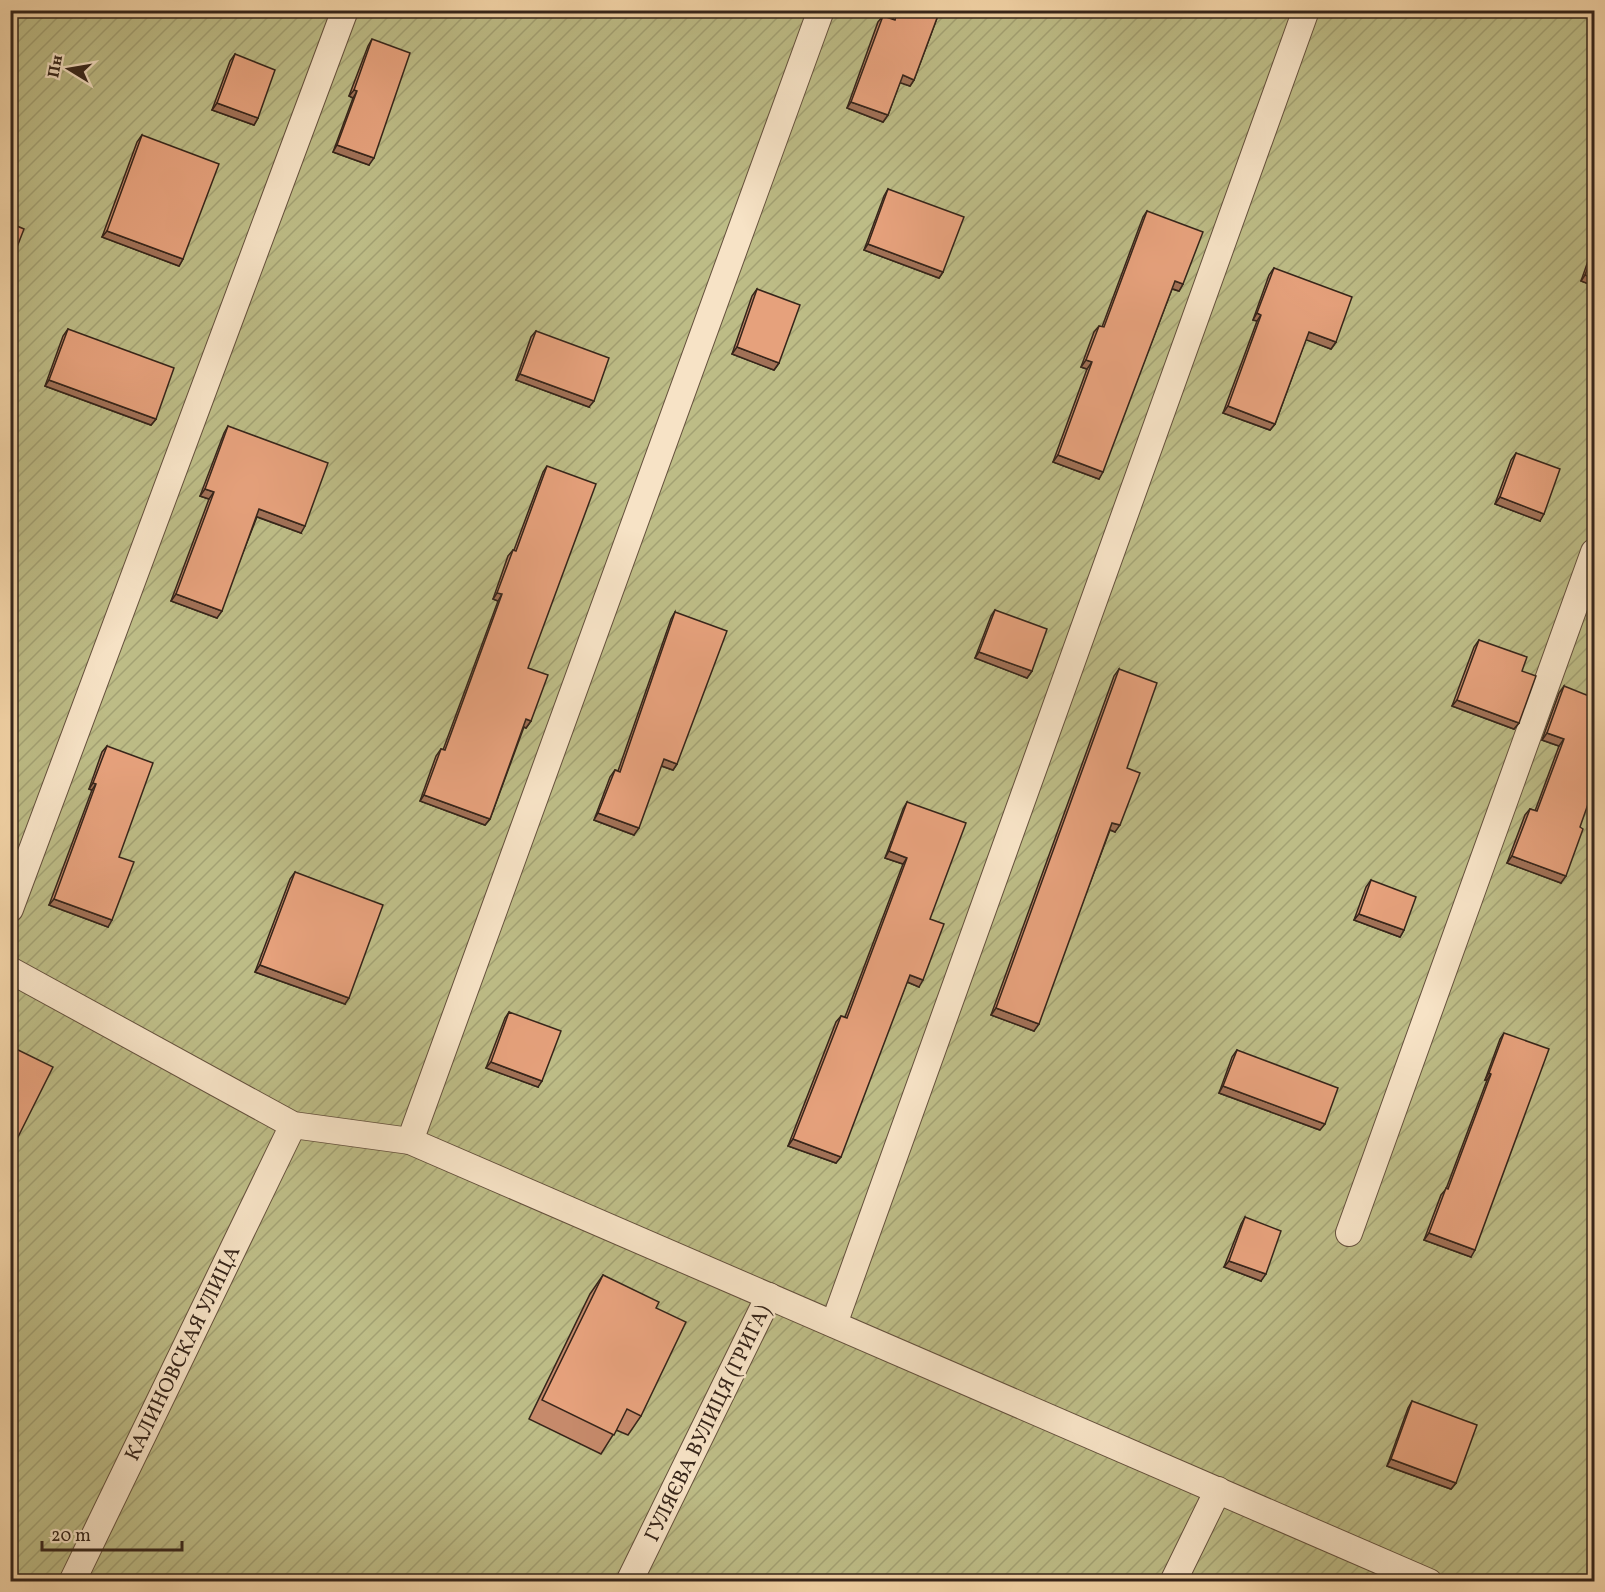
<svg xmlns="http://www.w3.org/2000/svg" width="1605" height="1592" font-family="Vollkorn,serif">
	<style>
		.garden { fill: url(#garden-furrows); stroke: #7a7050; stroke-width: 1.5 }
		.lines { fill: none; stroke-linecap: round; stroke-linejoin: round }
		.lane-casing { stroke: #65513d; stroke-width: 28 }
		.lane { stroke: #f7e3c6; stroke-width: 26 }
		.wall { fill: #c68a6b; stroke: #36251a; stroke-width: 1.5 }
		.shaded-wall { fill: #a17157; stroke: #36251a; stroke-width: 1.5 }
		.building { fill: #e6a17c; stroke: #36251a; stroke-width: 1.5 }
		.labels { text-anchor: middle; stroke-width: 4.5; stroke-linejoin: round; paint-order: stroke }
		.street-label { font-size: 21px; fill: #36251a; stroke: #f7e3c6 }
	</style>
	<defs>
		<pattern id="garden-furrows" width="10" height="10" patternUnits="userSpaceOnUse" patternTransform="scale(1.5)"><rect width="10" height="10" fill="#bdbc86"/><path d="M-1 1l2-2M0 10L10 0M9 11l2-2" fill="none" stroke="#a3a173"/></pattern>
	</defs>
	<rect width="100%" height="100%" fill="#f3d4a7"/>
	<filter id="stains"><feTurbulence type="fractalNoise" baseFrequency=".00333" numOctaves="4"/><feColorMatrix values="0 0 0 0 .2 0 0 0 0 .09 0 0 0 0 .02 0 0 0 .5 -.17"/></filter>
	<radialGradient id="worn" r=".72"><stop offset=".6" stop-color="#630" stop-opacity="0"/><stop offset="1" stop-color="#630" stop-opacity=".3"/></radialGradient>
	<rect class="garden" x="11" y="11" width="1583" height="1570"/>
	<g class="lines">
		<defs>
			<g id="lane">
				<path d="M10 909 345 10"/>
				<path d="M10 970 293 1125 410 1141 1429 1582"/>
				<path d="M410 1141 821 10"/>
				<path d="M1349 1233 1594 552"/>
				<path d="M834 1324 1306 10"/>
				<path d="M72 1582 293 1125"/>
				<path d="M629 1582 769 1296"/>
				<path d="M1173 1582 1218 1490"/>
			</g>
		</defs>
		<use href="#lane" class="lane-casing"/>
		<use href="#lane" class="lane"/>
	</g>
	<g class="wall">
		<path d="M896 10H940L914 80 910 86 900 82 888 115 883 122 847 108 878 22 883 16 893 19Z"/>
		<path d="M372 39 369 165 333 152 353 98 349 96 368 46Z"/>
		<path d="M235 54 258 118 254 125 212 110 230 61Z"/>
		<path d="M142 135 183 259 179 266 102 237 137 142Z"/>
		<path d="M888 189 943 272 939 278 864 250 884 196Z"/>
		<path d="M1147 211 1183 284 1179 291 1172 289 1099 479 1053 462 1087 369 1081 367 1094 332 1099 326 1102 327 1143 217Z"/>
		<path d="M1594 244V286L1581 281Z"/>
		<path d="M1274 268 1336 342 1331 349 1306 339 1275 424 1270 430 1223 413 1257 321 1253 320 1269 275Z"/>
		<path d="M757 289 779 363 774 370 732 354 752 296Z"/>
		<path d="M68 329 156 419 151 425 45 386 63 336Z"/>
		<path d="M536 331 589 407 516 380 531 337Z"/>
		<path d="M228 426 301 533 257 517 217 618 171 601 209 499 200 496 224 433Z"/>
		<path d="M1516 453 1540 521 1495 504 1511 460Z"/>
		<path d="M547 466 528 668 531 721 526 728 524 727 490 819 485 825 420 801 436 756 441 749 443 750 498 601 493 599 508 556 513 550H514L543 472Z"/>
		<path d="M995 610 1032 671 1027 678 975 658 991 616Z"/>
		<path d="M675 612 677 764 673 770 661 766 634 835 594 820 610 777 615 770 618 771 671 619Z"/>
		<path d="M1479 640 1519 723 1514 729 1452 706 1474 647Z"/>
		<path d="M1119 669 1127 768 1115 832 1110 830 1034 1031 991 1015 1114 676Z"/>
		<path d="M1564 686 1580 827 1561 883 1507 863 1525 815 1530 809 1535 811 1559 746 1542 740 1559 693Z"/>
		<path d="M107 746 119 857 108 927 49 905 92 790 89 789 102 752Z"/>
		<path d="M907 802 930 919 919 987 907 982 836 1163 788 1146 836 1022 841 1016 845 1017 903 864 885 858 903 809Z"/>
		<path d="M295 872 345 1004 255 972 290 879Z"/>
		<path d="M1371 880 1404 930 1400 937 1354 920 1366 887Z"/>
		<path d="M509 1012 538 1087 486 1068 505 1018Z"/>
		<path d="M1504 1033 1471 1257 1424 1240 1441 1195 1446 1189 1487 1080H1485L1500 1039Z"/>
		<path d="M1237 1050 1320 1130 1219 1093 1232 1057Z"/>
		<path d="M1245 1217 1261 1281 1224 1267 1241 1224Z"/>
		<path d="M603 1275 656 1308 641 1416 628 1435 616 1430 601 1454 529 1419 590 1294Z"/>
		<path d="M1412 1401 1456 1483 1451 1489 1387 1466 1408 1408Z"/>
	</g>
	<g class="shaded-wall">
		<path d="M903 75 914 80 910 86 898 82Z"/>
		<path d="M354 90 357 91 353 98 349 96Z"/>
		<path d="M851 102 888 115 883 122 847 108Z"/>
		<path d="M217 103 258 118 254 125 212 110Z"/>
		<path d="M337 145 374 158 369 165 333 152Z"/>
		<path d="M107 231 183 259 179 266 102 237Z"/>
		<path d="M868 244 943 272 939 278 864 250Z"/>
		<path d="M1585 275 1594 278V286L1581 281Z"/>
		<path d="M1175 281 1183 284 1179 291 1170 288Z"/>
		<path d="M1257 313 1261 315 1257 321 1253 320Z"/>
		<path d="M1309 332 1336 342 1331 349 1304 339Z"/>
		<path d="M737 347 779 363 774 370 732 354Z"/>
		<path d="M1086 360 1092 362 1087 369 1081 367Z"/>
		<path d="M520 374 594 401 589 407 516 380Z"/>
		<path d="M49 380 156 419 151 425 45 386Z"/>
		<path d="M1228 406 1275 424 1270 430 1223 413Z"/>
		<path d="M1058 455 1103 472 1099 479 1053 462Z"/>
		<path d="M205 489 214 492 209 499 200 496Z"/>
		<path d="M1500 497 1544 514 1540 521 1495 504Z"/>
		<path d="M259 509 305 526 301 533 255 516Z"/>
		<path d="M497 593 502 594 498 601 493 599Z"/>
		<path d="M176 594 222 611 217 618 171 601Z"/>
		<path d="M979 652 1032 671 1027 678 975 658Z"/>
		<path d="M1457 700 1519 723 1514 729 1452 706Z"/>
		<path d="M526 719 531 721 526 728 522 726Z"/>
		<path d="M1547 733 1564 739 1559 746 1542 740Z"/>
		<path d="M664 759 677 764 673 770 659 765Z"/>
		<path d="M93 783 96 784 92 790 89 789Z"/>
		<path d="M424 795 490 819 485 825 420 801Z"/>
		<path d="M598 813 639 828 634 835 594 820Z"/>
		<path d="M1112 823 1120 825 1115 832 1108 829Z"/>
		<path d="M889 851 907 858 903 864 885 858Z"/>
		<path d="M1512 856 1566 876 1561 883 1507 863Z"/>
		<path d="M54 899 112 920 108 927 49 905Z"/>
		<path d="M1359 914 1404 930 1400 937 1354 920Z"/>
		<path d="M260 965 349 998 345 1004 255 972Z"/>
		<path d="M910 975 923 980 919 987 905 981Z"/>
		<path d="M996 1008 1039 1024 1034 1031 991 1015Z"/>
		<path d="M491 1062 542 1081 538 1087 486 1068Z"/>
		<path d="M1489 1073 1491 1074 1487 1080H1485Z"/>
		<path d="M1223 1086 1325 1124 1320 1130 1219 1093Z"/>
		<path d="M793 1139 841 1157 836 1163 788 1146Z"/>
		<path d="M1429 1233 1475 1250 1471 1257 1424 1240Z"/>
		<path d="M1229 1261 1266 1274 1261 1281 1224 1267Z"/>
		<path d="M1391 1459 1456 1483 1451 1489 1387 1466Z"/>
	</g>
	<g class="building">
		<path d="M898 10H940L914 80 903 75 888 115 851 102 883 16 895 20Z"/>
		<path d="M372 39 410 53 374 158 337 145 357 91 354 90Z"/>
		<path d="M235 54 275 70 258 118 217 103Z"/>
		<path d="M142 135 219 164 183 259 107 231Z"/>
		<path d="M888 189 964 217 943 272 868 244Z"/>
		<path d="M1147 211 1203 232 1183 284 1175 281 1103 472 1058 455 1092 362 1086 360 1099 326 1104 327Z"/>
		<path d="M10 223 24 229 10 265Z"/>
		<path d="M1594 250V278L1585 275Z"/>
		<path d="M1274 268 1352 297 1336 342 1309 332 1275 424 1228 406 1261 315 1257 313Z"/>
		<path d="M757 289 800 305 779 363 737 347Z"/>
		<path d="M68 329 174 368 156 419 49 380Z"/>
		<path d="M536 331 609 358 594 401 520 374Z"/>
		<path d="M228 426 328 463 305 526 259 509 222 611 176 594 214 492 205 489Z"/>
		<path d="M1516 453 1560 469 1544 514 1500 497Z"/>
		<path d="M547 466 596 484 528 668 548 675 531 721 526 719 490 819 424 795 441 749 445 750 502 594 497 593 513 550 516 551Z"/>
		<path d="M995 610 1047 629 1032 671 979 652Z"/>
		<path d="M675 612 727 631 677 764 664 759 639 828 598 813 615 770 620 772Z"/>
		<path d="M1479 640 1527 657 1522 671 1536 676 1519 723 1457 700Z"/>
		<path d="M1119 669 1157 683 1127 768 1140 773 1120 825 1112 823 1039 1024 996 1008Z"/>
		<path d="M1564 686 1594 698V787L1580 827 1583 829 1566 876 1512 856 1530 809 1537 811 1564 739 1547 733Z"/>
		<path d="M107 746 153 763 119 857 134 862 112 920 54 899 96 784 93 783Z"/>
		<path d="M907 802 966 823 930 919 944 924 923 980 910 975 841 1157 793 1139 841 1016 847 1018 907 858 889 851Z"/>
		<path d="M295 872 383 905 349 998 260 965Z"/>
		<path d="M1371 880 1416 897 1404 930 1359 914Z"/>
		<path d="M509 1012 561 1031 542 1081 491 1062Z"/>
		<path d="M1504 1033 1549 1049 1475 1250 1429 1233 1446 1188 1448 1189 1491 1074 1489 1073Z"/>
		<path d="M10 1046 53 1067 10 1153Z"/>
		<path d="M1237 1050 1338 1088 1325 1124 1223 1086Z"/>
		<path d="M1245 1217 1281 1231 1266 1274 1229 1261Z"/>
		<path d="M603 1275 659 1302 656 1308 686 1322 641 1416 627 1409 614 1435 542 1400Z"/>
		<path d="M1412 1401 1477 1425 1456 1483 1391 1459Z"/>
	</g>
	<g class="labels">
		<g class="street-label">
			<text transform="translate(182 1353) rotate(-64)" y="7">КАЛИНОВСКАЯ УЛИЦА</text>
			<text transform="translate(707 1423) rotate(-64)" y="7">ГУЛЯЄВА ВУЛИЦЯ (ГРИГА)</text>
		</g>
	</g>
	<rect width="1605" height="1592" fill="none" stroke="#f3d4a7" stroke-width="36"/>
	<rect x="12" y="12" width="1581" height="1568" fill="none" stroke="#36251a" stroke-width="3"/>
	<rect x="18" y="18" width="1569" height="1556" fill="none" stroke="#36251a" stroke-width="1.5"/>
	<g transform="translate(69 69) rotate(281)" stroke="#f7e3c6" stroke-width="4.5" paint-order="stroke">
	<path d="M0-4.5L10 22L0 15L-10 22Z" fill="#36251a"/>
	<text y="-9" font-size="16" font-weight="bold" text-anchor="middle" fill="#36251a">Пн</text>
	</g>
	<path d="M42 1541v9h140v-9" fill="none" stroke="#36251a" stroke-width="3"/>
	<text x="51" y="1541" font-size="18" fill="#36251a" stroke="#f7e3c6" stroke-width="4.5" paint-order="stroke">20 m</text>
	<rect width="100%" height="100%" filter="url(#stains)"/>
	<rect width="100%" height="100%" fill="url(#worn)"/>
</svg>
